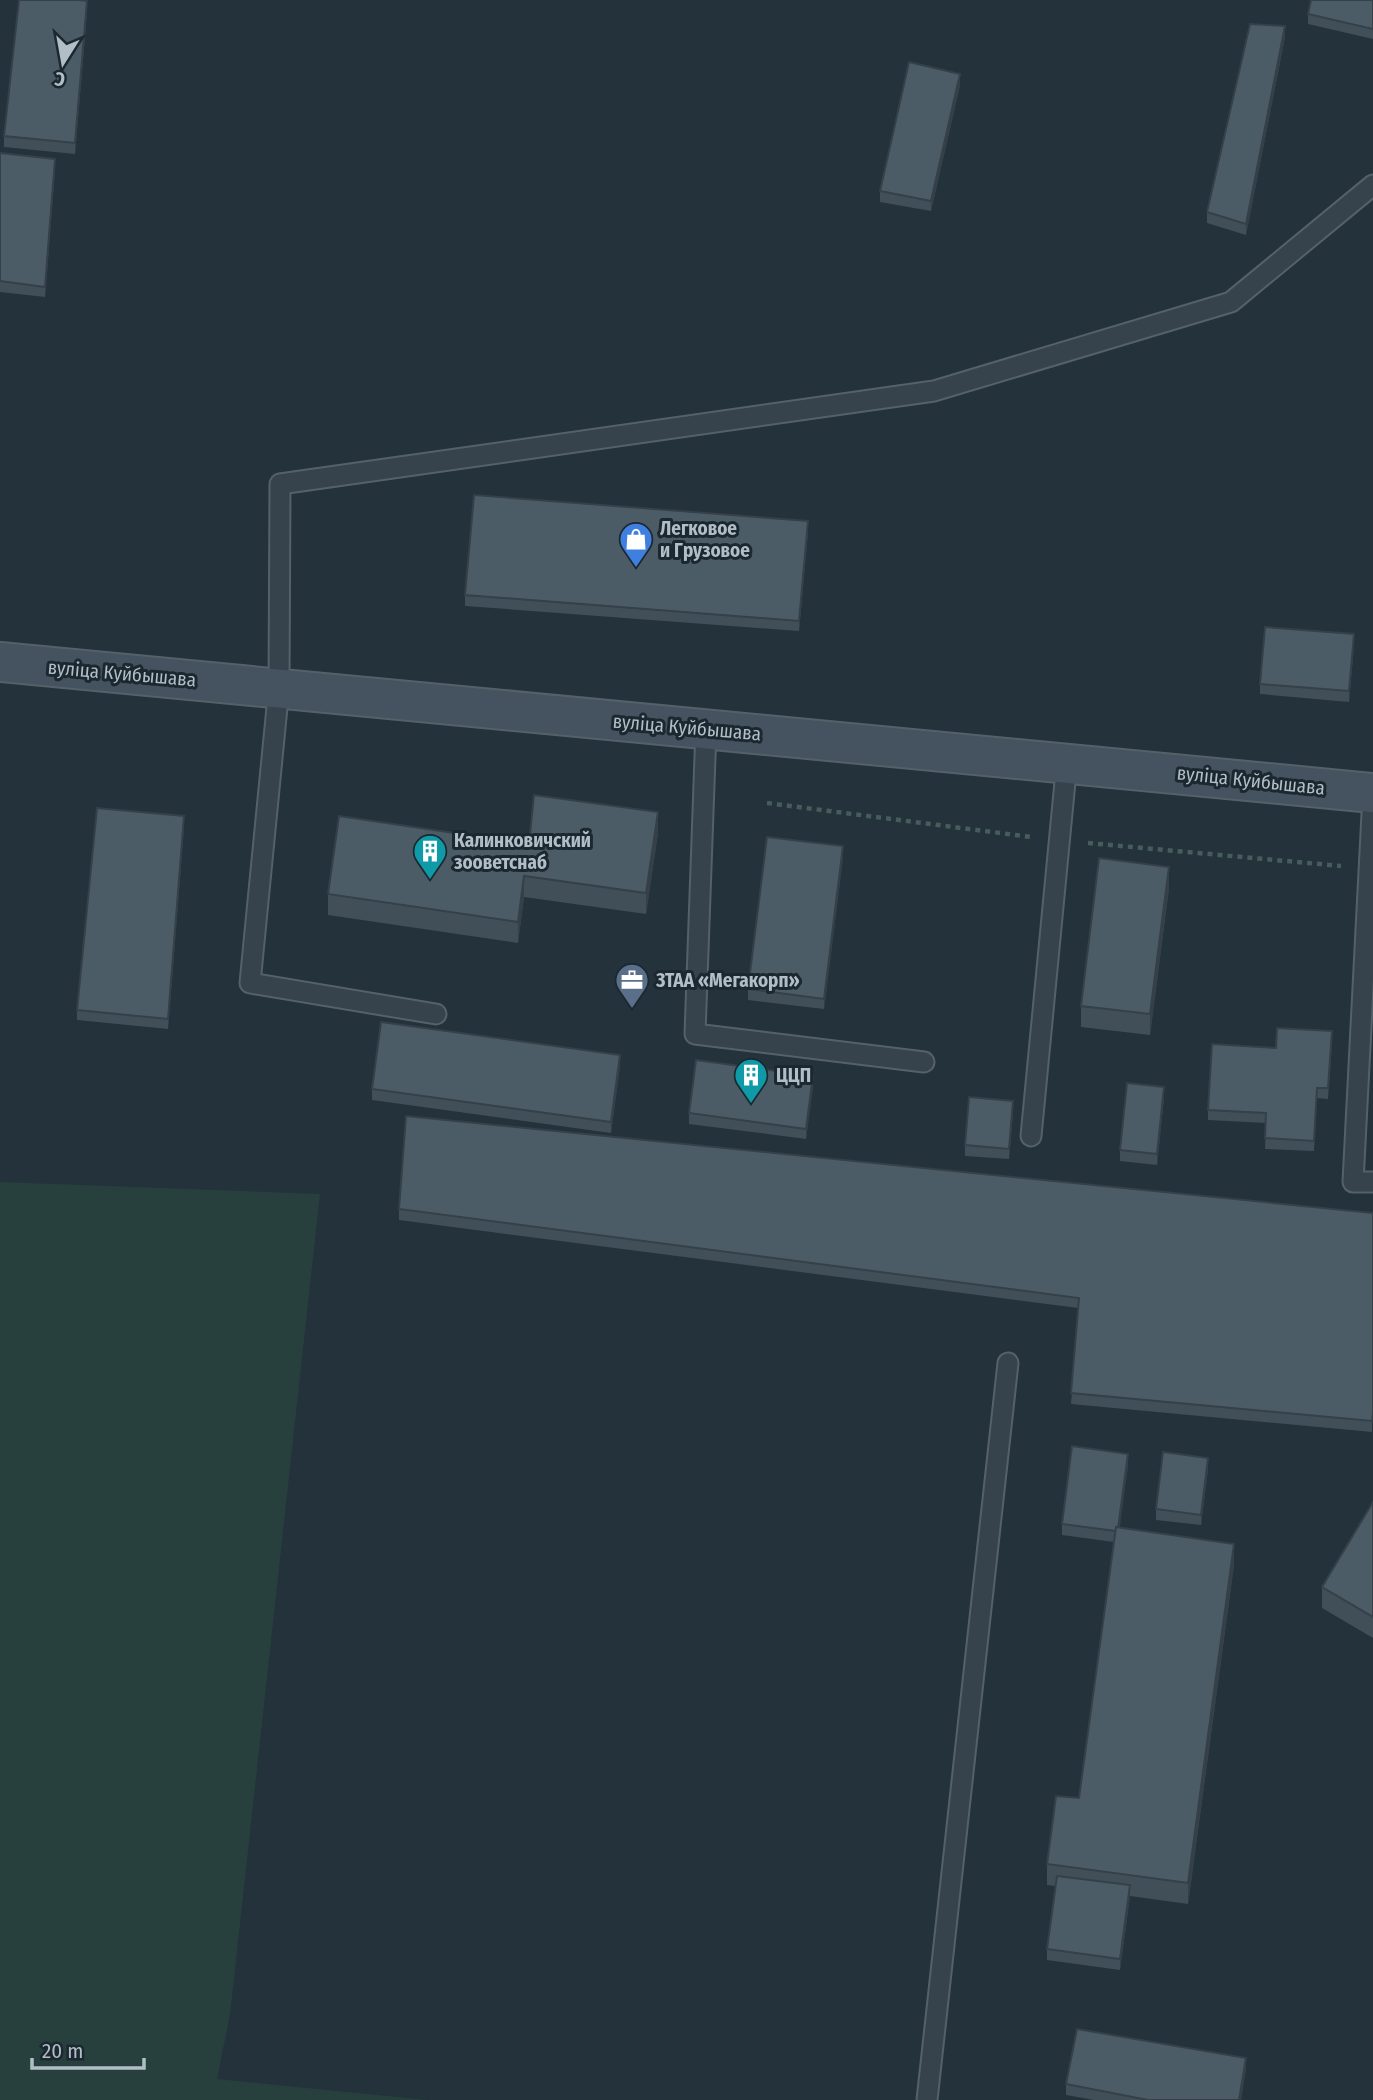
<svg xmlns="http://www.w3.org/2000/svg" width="1373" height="2100" font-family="'Fira Sans Condensed',sans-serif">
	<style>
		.green { fill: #28403d }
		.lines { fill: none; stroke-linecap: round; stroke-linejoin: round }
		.lane-casing { stroke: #556169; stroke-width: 23 }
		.secondary-casing { stroke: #556169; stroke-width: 42 }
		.path { stroke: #465d5b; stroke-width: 4.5; stroke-dasharray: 5 5; stroke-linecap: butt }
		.lane { stroke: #36434c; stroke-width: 19 }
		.secondary { stroke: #44535f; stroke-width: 38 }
		.wall { fill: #414f59 }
		.shaded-wall { fill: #354048 }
		.building { fill: #4c5c67; stroke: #354048; stroke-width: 2 }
		.labels { text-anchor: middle; stroke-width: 6; stroke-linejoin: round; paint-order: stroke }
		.poi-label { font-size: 19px; font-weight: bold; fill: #b2bec7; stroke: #1c2830; text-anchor: start }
		.street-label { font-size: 19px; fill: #b2bec7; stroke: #1c2830 }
	</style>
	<rect width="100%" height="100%" fill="#23323b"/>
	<path class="green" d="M0 1182 320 1194 230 2015 217 2079 427 2100H0Z"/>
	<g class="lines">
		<defs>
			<g id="lane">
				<path d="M706 729 695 1034 924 1062"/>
				<path d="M1373 794 1353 1182H1373"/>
				<path d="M436 1014 250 983 279 687 280 484 934 391 1231 302 1373 185"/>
				<path d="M1031 1136 1067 761"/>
				<path d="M927 2100 1008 1363"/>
			</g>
			<path id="secondary" d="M0 662 1373 793"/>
		</defs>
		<use href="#lane" class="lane-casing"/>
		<use href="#secondary" class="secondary-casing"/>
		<g class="path">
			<path d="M767 803 1031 837"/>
			<path d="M1088 843 1341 866"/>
		</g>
		<use href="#lane" class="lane"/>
		<use href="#secondary" class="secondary"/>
	</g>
	<g class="wall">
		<path d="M1373 0V39L1308 24V14Z"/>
		<path d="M87 12 75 154 4 147V136Z"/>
		<path d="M1285 37 1246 235 1207 223V212Z"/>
		<path d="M960 85 931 211 880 202V191Z"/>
		<path d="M0 153 55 169 45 297 0 292Z"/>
		<path d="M808 532 799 631 465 606V595Z"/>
		<path d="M1354 645 1349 702 1260 694V684Z"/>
		<path d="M184 827 168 1029 77 1020V1010Z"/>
		<path d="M658 833 646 914 524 897 518 943 328 915V894L529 844Z"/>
		<path d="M843 857 824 1009 748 1000V989Z"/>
		<path d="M1169 888 1150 1035 1081 1027V1006Z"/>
		<path d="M1332 1042 1328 1099 1317 1098 1314 1151 1265 1149 1266 1123 1208 1120V1110L1276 1048Z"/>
		<path d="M620 1066 611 1133 372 1100V1089Z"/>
		<path d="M813 1086 806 1139 689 1124V1113Z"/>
		<path d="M1164 1098 1157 1165 1120 1161V1150Z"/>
		<path d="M1013 1112 1009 1159 965 1156V1145Z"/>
		<path d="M399 1209 1373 1213 1372 1432 1071 1404 1078 1308 399 1220Z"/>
		<path d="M1128 1465 1119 1528 1234 1565 1188 1904 1130 1896 1120 1970 1047 1960V1949L1056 1886 1047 1885V1864L1079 1798 1114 1542 1062 1535V1524Z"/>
		<path d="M1208 1469 1201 1525 1156 1520V1509Z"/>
		<path d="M1373 1502V1638L1322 1608V1587Z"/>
		<path d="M1246 2068 1241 2100H1094L1066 2095V2084Z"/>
	</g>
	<g class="shaded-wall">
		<path d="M87 1V12L75 154V143Z"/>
		<path d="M1285 26V37L1246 235V224Z"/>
		<path d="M960 74V85L931 211V201Z"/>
		<path d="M55 159V169L45 297V287Z"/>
		<path d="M808 521V532L799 631V621Z"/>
		<path d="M1354 634V645L1349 702V691Z"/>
		<path d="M658 812V833L646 914V893Z"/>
		<path d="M184 816V827L168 1029V1019Z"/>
		<path d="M843 846V857L824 1009V999Z"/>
		<path d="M1169 867V888L1150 1035V1014Z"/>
		<path d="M524 876V897L518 943V922Z"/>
		<path d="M620 1055V1066L611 1133V1122Z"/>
		<path d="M813 1076V1086L806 1139V1129Z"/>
		<path d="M1164 1087V1098L1157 1165V1154Z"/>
		<path d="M1013 1101V1112L1009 1159V1149Z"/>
		<path d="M1128 1454V1465L1118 1542V1532Z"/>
		<path d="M1208 1458V1469L1201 1525V1515Z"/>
		<path d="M1234 1544V1565L1188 1904V1883Z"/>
		<path d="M1130 1885V1896L1120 1970V1959Z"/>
		<path d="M1246 2058V2068L1241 2100H1239Z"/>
	</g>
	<g class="building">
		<path d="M19 0H79L87 1 75 143 4 136Z"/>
		<path d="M1311 0H1373V29L1308 14Z"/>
		<path d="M1250 24 1285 26 1246 224 1207 212Z"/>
		<path d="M909 62 960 74 931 201 880 191Z"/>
		<path d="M0 153 55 159 45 287 0 281Z"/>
		<path d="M474 495 808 521 799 621 465 595Z"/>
		<path d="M1265 627 1354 634 1349 691 1260 684Z"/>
		<path d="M534 795 658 812 646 893 524 876 518 922 328 894 339 816 529 844Z"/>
		<path d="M97 808 184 816 168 1019 77 1010Z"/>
		<path d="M767 837 843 846 824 999 748 989Z"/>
		<path d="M1099 858 1169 867 1150 1014 1081 1006Z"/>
		<path d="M381 1022 620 1055 611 1122 372 1089Z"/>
		<path d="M1277 1028 1332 1031 1328 1088H1317L1314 1141 1265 1138 1266 1113 1208 1110 1212 1044 1276 1048Z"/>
		<path d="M696 1060 813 1076 806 1129 689 1113Z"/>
		<path d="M1127 1083 1164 1087 1157 1154 1120 1150Z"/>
		<path d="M969 1097 1013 1101 1009 1149 965 1145Z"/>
		<path d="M406 1116 1373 1213V1412L1372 1421 1071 1393 1079 1298 399 1209Z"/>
		<path d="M1072 1446 1128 1454 1118 1528 1116 1527V1531L1062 1524Z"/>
		<path d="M1163 1452 1208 1458 1201 1515 1156 1509Z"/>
		<path d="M1373 1502V1617L1322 1587Z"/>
		<path d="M1116 1527 1234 1544 1188 1883 1047 1864 1056 1796 1079 1798Z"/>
		<path d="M1057 1876 1130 1885 1120 1959 1047 1949Z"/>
		<path d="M1077 2029 1246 2058 1239 2100H1148L1066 2084Z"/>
	</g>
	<defs>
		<symbol id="shop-pin" viewBox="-11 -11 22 30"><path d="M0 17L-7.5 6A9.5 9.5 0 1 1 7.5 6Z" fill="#3f7fe0" stroke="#1c2830"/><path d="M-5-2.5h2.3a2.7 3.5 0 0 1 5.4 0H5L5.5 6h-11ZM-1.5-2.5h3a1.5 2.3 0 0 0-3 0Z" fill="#fff"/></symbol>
		<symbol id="building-pin" viewBox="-11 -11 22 30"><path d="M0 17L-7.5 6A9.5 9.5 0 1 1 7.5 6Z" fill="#0f9aa8" stroke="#1c2830"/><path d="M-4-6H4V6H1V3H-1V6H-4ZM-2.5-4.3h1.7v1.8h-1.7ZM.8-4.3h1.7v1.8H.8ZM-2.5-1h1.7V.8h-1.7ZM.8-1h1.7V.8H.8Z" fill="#fff"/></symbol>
		<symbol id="office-pin" viewBox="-11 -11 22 30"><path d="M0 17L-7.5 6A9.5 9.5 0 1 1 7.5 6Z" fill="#5c6f8a" stroke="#1c2830"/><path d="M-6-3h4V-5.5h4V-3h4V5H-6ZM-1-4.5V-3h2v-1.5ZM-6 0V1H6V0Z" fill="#fff"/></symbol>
	</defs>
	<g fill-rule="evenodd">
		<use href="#shop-pin" x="617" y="520" width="38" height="52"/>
		<use href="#building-pin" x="411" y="832" width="38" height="52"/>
		<use href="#office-pin" x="613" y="961" width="38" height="52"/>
		<use href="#building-pin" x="732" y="1056" width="38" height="52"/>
	</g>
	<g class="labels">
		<g class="poi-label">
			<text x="660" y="535">Легковое<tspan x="660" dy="22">и Грузовое</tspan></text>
			<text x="454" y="847">Калинковичский<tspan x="454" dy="22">зооветснаб</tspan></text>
			<text x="656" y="987">ЗТАА «Мегакорп»</text>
			<text x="776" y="1082">ЦЦП</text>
		</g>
		<g class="street-label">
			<text transform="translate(122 673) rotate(5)" y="7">вуліца Куйбышава</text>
			<text transform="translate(687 727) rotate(5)" y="7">вуліца Куйбышава</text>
			<text transform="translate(1251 780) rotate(6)" y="7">вуліца Куйбышава</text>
		</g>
	</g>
	<g transform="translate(63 63) rotate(191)" stroke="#1c2830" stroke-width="5" paint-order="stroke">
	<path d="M0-5L12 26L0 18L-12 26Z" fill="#b2bec7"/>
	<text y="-10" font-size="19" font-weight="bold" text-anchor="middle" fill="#b2bec7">С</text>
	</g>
	<path d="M32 2058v10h112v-10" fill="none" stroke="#b2bec7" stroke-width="3.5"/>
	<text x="42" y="2058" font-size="21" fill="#b2bec7" stroke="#1c2830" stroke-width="5" paint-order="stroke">20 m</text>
</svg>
